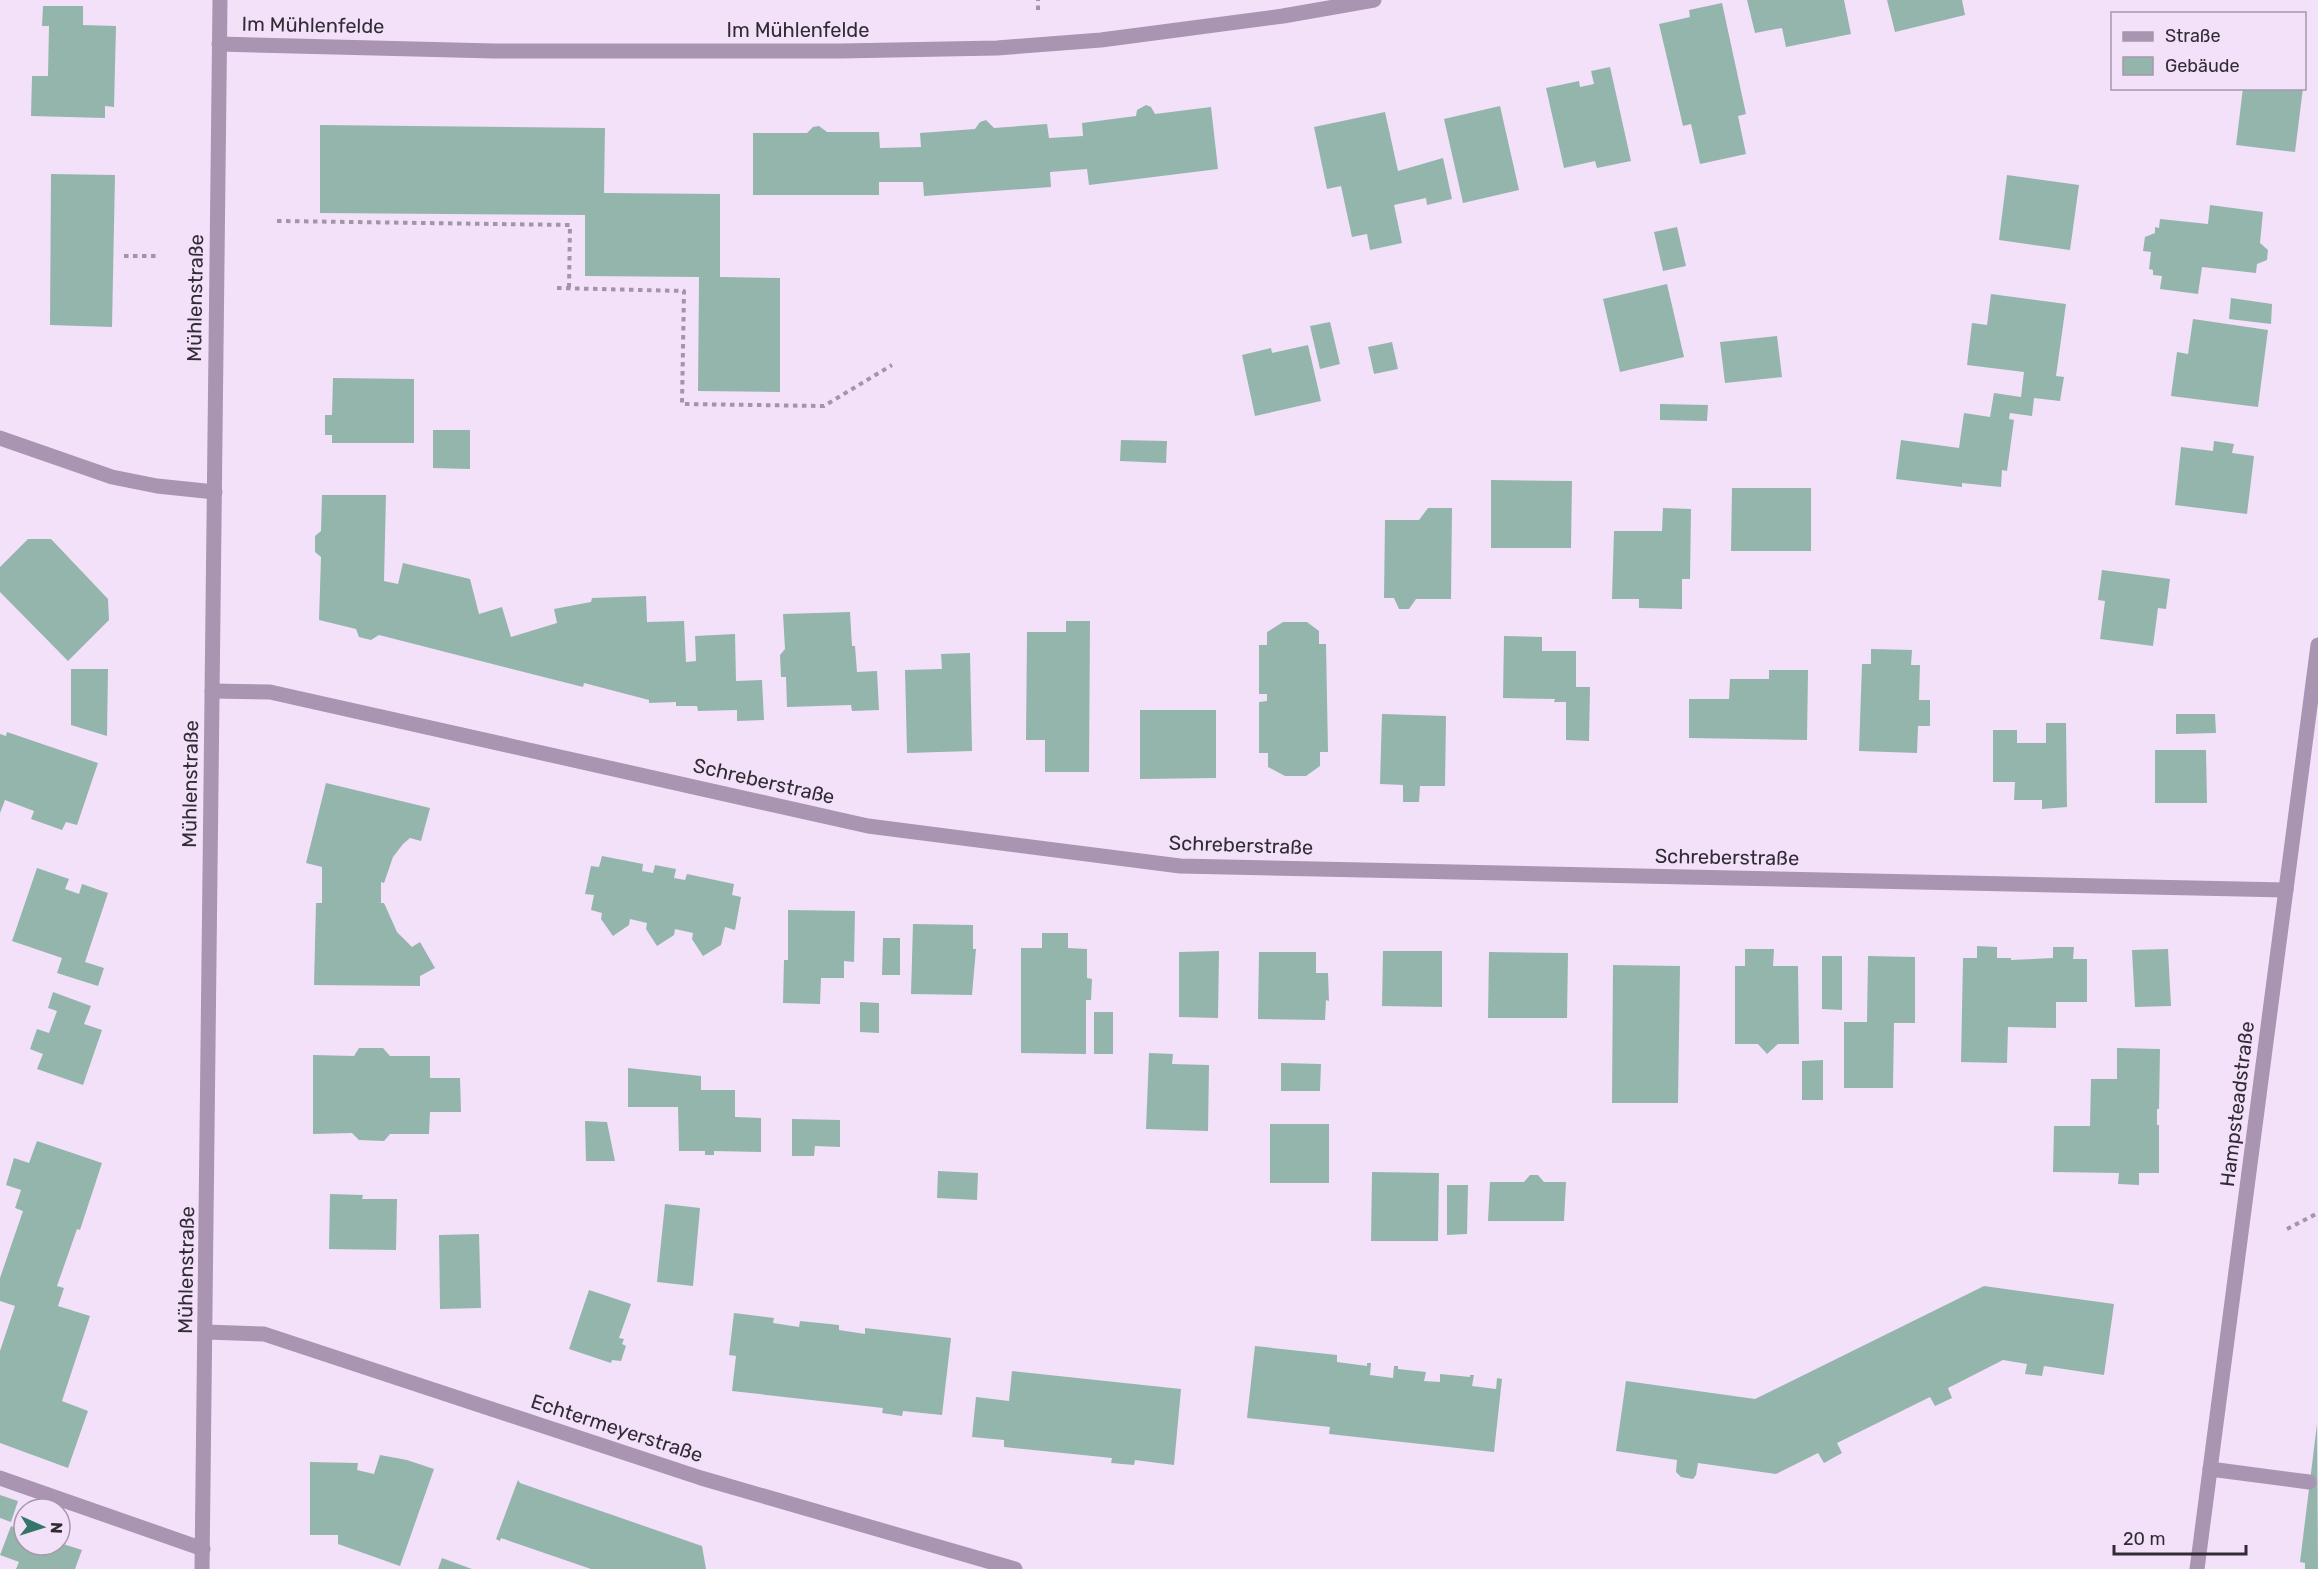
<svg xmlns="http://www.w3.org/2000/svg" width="2318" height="1569" font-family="Rubik,sans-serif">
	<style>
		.building { fill: #94b5ac }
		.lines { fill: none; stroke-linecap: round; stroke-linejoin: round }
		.path { stroke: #a295a7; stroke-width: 4; stroke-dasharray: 4.5 4.5; stroke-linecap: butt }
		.service { stroke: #a994b2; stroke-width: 15 }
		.minor { stroke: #a994b2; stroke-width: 15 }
		.tertiary { stroke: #a994b2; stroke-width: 15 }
		.labels { text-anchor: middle; stroke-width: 4.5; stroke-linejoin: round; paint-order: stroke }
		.street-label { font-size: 20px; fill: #312b34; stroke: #f3e1fa }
	</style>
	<rect width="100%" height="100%" fill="#f3e1fa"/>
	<g class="building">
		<path d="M1747 0H1844L1851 34 1786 47 1782 28 1755 33Z"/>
		<path d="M1887 0H1962L1965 15 1895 32Z"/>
		<path d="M1722 3 1746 114 1738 116 1746 154 1700 164 1691 124 1683 126 1659 24 1690 17 1689 10Z"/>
		<path d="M43 6H83V25L116 26 114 107 105 106V118L31 116 32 76H48L49 26H42Z"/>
		<path d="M1610 67 1631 161 1597 168 1595 161 1564 168 1546 88 1579 81 1580 87 1594 84 1591 71Z"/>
		<path d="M2243 88H2303L2295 152 2236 145Z"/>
		<path d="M1146 105 1151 107 1155 114 1211 107 1218 169 1089 185 1087 169 1050 172 1051 187 924 196 923 182H879V195H753V133H807L813 127 819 126 827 132H879L880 148 921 147 920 133 975 129 980 122 986 120 994 128 1047 124 1049 138 1083 136 1082 123 1136 116 1137 110Z"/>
		<path d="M1500 106 1519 190 1463 203 1444 119Z"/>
		<path d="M1385 112 1398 171 1443 158 1452 199 1427 205 1426 198 1394 205 1402 243 1370 250 1367 234 1352 237 1341 186 1327 189 1314 127Z"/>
		<path d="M320 125 605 128 604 193 720 194V277L780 278V392L698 391 699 277 585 276V215L320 213Z"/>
		<path d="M51 174 115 175 112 327 50 325Z"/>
		<path d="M2007 175 2079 185 2070 250 1999 240Z"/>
		<path d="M2210 205 2263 212 2260 243 2268 250 2267 260 2257 264 2256 273 2202 267 2198 294 2160 289 2162 276 2153 275V270L2149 269 2151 252 2143 251 2145 237 2155 233V227L2159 228 2160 219 2208 224Z"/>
		<path d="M1677 227 1686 266 1663 271 1654 232Z"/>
		<path d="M1667 284 1684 357 1620 372 1603 299Z"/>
		<path d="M1991 294 2066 304 2056 376 2064 377 2060 401 2034 398 2032 416 2010 413 2009 419 2014 420 2007 471 2002 470 2001 487 1962 483V487L1896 479 1901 440 1959 448 1964 413 1990 417 1994 393 2021 397 2024 372 1967 365 1972 323 1987 325Z"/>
		<path d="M2231 298 2272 304 2271 324 2229 319Z"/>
		<path d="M2193 319 2268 330 2258 407 2171 396 2177 352 2188 354Z"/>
		<path d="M1330 322 1340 364 1320 369 1310 326Z"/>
		<path d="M1777 336 1782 377 1725 383 1720 342Z"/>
		<path d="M1392 342 1398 369 1374 374 1368 347Z"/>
		<path d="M1308 345 1321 401 1255 416 1242 355 1271 348 1272 353Z"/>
		<path d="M333 378 414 379V443H332V435H325V415H332Z"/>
		<path d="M1660 404 1708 405 1707 421 1660 420Z"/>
		<path d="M433 430H470V469L433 468Z"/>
		<path d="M1121 440 1167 441 1166 463 1120 461Z"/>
		<path d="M2214 441 2234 444 2232 453 2254 456 2247 514 2175 505 2181 447 2213 451Z"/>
		<path d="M1491 480 1572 481 1571 548H1491Z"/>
		<path d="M1732 488H1811V551H1731Z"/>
		<path d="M322 495H386L384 581 398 584 403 563 470 579 479 614 502 607 511 637 557 623 554 609 591 602 592 598 646 596 647 622 684 621 686 662 696 661 695 636 735 634 736 681 762 680 764 720 737 721V710L698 711 697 706H676V702L649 703V700L584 683 583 687 379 635 371 640 359 637 356 629 319 620 321 557 315 552V536L321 531Z"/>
		<path d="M1428 508H1452L1451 599H1416L1409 609H1399L1394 598H1384L1385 520H1419Z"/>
		<path d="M1663 508 1691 509 1690 579H1682V609L1639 608V599H1612L1614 531H1662Z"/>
		<path d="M28 539H51L108 599 109 620 68 661 0 592V567Z"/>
		<path d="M2102 570 2170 579 2166 609 2158 608 2153 646 2100 639 2105 601 2098 600Z"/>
		<path d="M850 612 852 646H855L857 672 877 671 879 710 852 711 851 705 787 707 786 677H781L780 655 785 649 783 614Z"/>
		<path d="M1066 621H1090L1089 772H1045V740H1026L1027 632H1066Z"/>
		<path d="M1283 622H1307L1319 631V644H1326L1328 752H1320V766L1306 776H1285L1268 767V753H1259V702L1267 701V694H1259V645H1267V632Z"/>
		<path d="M1504 636 1542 637V651H1576V687H1590L1589 741 1566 740V702H1554L1555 699 1503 698Z"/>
		<path d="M1871 649 1912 650 1911 665H1920L1919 700H1930V726H1918L1917 753 1859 751 1862 664H1871Z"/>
		<path d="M970 653 972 751 907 753 905 670 942 669 941 654Z"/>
		<path d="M71 669H108L107 736 71 725Z"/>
		<path d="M1769 670H1808L1807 740 1689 738V699H1729L1730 679H1769Z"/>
		<path d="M1140 710H1216V778L1140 779Z"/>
		<path d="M1382 714 1446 716 1445 786H1420L1419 802H1403V785L1380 784Z"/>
		<path d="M2176 714H2215L2216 733 2176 734Z"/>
		<path d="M2046 723H2066L2067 807 2042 809V800H2014L2015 782H1993V730H2017V743H2046Z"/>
		<path d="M7 732 98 763 77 825 66 822 62 830 31 819 34 811 5 800 0 813V734L6 736Z"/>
		<path d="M2155 750H2206L2207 803H2155Z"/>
		<path d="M326 783 430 808 421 841 410 838 403 844 393 857 384 883 381 882V903H384L397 932 412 947 420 942 435 968 420 976V986L314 985 316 903H322V867L306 863Z"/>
		<path d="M602 856 643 864 642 871 653 873 655 865 676 869 674 878 685 880 687 874 734 884 732 895 741 897 735 930 725 927 721 945 703 956 692 939 693 933 675 929 674 935 657 946 646 929 647 923 630 919 629 925 613 936 601 919 602 913 591 910 594 895 585 894 591 866 599 867Z"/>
		<path d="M37 868 69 879 65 889 79 894 82 884 108 893 85 962 104 968 98 986 57 973 62 958 12 941Z"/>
		<path d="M788 910 855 911 854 962 844 961V978H821L820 1004 783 1003 784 960H788Z"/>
		<path d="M913 924 973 925V949H976L972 995 911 994Z"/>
		<path d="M1042 933H1068V948L1087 949V978L1092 979 1091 1000H1086V1054L1021 1053V948H1042Z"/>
		<path d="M883 938H900V975H882Z"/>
		<path d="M1977 946 1997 947V958H2011V960L2053 958V947H2074L2073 959H2087V1002H2056V1028L2008 1027 2007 1063 1961 1062 1963 958H1977Z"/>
		<path d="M1745 949H1774L1773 966H1798L1799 1044H1778L1767 1054 1758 1044H1735V966H1745Z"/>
		<path d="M2168 949 2171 1006 2135 1007 2132 950Z"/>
		<path d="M1219 951 1218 1018 1179 1017V952Z"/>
		<path d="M1383 951H1442V1007L1382 1006Z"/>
		<path d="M1259 952H1316V973H1328L1329 1001 1326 1000 1325 1020 1258 1019Z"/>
		<path d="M1489 952 1568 953 1567 1018H1488Z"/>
		<path d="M1822 956H1842V1010L1822 1009Z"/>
		<path d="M1868 956 1915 957V1023H1894L1893 1088H1844V1022H1867Z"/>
		<path d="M1613 965 1680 966 1678 1103H1612Z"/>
		<path d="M53 992 91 1006 84 1024 102 1030 83 1085 37 1069 43 1054 30 1049 37 1029 49 1033 57 1011 48 1008Z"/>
		<path d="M860 1002 879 1003V1033L860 1032Z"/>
		<rect x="1094" y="1012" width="19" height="42"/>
		<path d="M359 1048H383L390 1056H430V1078H460L461 1112H430L429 1134H390L384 1141 359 1140 352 1133 313 1134V1055L354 1056Z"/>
		<path d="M2117 1048 2160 1049 2159 1109H2157V1125H2159V1173H2139V1185L2118 1184 2119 1173 2053 1172 2054 1126H2090L2091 1079H2117Z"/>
		<path d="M1149 1053 1173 1054 1172 1064 1209 1065 1208 1131 1146 1129Z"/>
		<path d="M1823 1060V1100H1802V1061Z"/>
		<path d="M1281 1063 1321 1064 1320 1091H1281Z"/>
		<path d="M628 1068 701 1076V1090H735V1117L761 1118V1152L714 1151V1155H705V1151H679L678 1107H628Z"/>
		<path d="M792 1119 840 1120V1147L815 1146 814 1156H792Z"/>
		<path d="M585 1121 607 1122 615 1161H586Z"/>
		<rect x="1270" y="1124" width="59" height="59"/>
		<path d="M37 1141 102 1163 80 1230 77 1229 57 1286 64 1288 58 1306 90 1316 62 1401 88 1411 68 1468 0 1443V1351L15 1306 0 1301V1278L23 1211 15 1208 21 1190 6 1185 14 1158 29 1163Z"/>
		<path d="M938 1171 978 1173 977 1200 937 1198Z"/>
		<path d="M1372 1172 1439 1173 1438 1241H1371Z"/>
		<path d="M1530 1175H1538L1544 1182H1566L1564 1221H1488L1490 1182H1524Z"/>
		<path d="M1447 1185H1468L1467 1234 1447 1235Z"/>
		<path d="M330 1194 363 1195 362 1199H397L396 1250 329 1249Z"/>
		<path d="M665 1204 700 1208 693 1286 657 1282Z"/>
		<path d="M479 1234 481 1308 440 1309 439 1235Z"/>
		<path d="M1984 1286 2114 1304 2104 1375 2044 1366 2042 1376 2025 1374 2027 1364 2003 1360 1948 1388 1952 1398 1935 1406 1930 1397 1837 1443 1842 1453 1824 1463 1818 1453 1776 1474 1698 1463 1696 1475 1693 1479 1681 1477 1676 1472 1677 1460 1616 1451 1626 1381 1755 1399Z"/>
		<path d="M589 1290 631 1304 619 1338 624 1339 622 1344 626 1346 621 1361 612 1360 611 1363 569 1349Z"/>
		<path d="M734 1313 774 1318 773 1323 799 1327 800 1321 839 1325V1330L865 1334V1328L951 1338 942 1415 903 1411 902 1416 882 1413 883 1408 732 1391 736 1356 729 1355Z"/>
		<path d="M1255 1346 1337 1355V1362L1367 1366V1363H1371L1370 1375 1393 1378 1394 1366H1398V1369L1426 1372 1424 1381 1440 1382V1374L1470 1377V1375H1474L1472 1386 1496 1389 1497 1378 1502 1379 1494 1452 1329 1434 1330 1427 1247 1418Z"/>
		<path d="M1012 1371 1181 1389 1174 1465 1135 1460 1134 1465 1111 1463 1112 1458 1004 1447V1440L972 1437 976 1397 1009 1401Z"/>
		<path d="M2317 1424 2318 1569H2305V1563L2300 1562Z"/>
		<path d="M380 1455 407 1460 434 1469 400 1566 338 1544V1535H310V1462L358 1463 357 1470 374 1474Z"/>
		<path d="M518 1480 520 1483 702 1546 706 1569H591L501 1538 500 1541 496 1539Z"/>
		<path d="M0 1495 18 1501 11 1522 0 1518Z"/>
		<path d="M11 1526 24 1531V1545H60V1543L82 1550 75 1569H16L19 1562 0 1555Z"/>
		<path d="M442 1558 472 1569H438Z"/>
	</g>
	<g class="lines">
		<g class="path">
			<path d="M1038 10V0"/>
			<path d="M277 221 570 225 569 288"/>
			<path d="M124 256H160"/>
			<path d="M557 288 684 291 682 404 824 406 892 365"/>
			<path d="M2287 1229 2318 1213"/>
		</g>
		<path class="service" d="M0 1478 203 1549"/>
		<g class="minor">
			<path d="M219 44 494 51H841L997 48 1101 40 1283 16 1374 0"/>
			<path d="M0 438 112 477 157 486 215 492"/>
			<path d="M212 691 270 692 868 826 1180 866 2286 890"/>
			<path d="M206 1332 264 1334 701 1478 1015 1569"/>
			<path d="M2210 1469 2309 1482"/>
			<path d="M2197 1569 2318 645"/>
		</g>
		<path class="tertiary" d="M202 1569 220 0"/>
	</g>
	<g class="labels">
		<g class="street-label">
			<text transform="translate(313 25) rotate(1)" y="7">Im Mühlenfelde</text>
			<text x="798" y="37">Im Mühlenfelde</text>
			<text transform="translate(195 298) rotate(-89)" y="7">Mühlenstraße</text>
			<text transform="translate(764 781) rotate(13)" y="7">Schreberstraße</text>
			<text transform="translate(190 784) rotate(-89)" y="7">Mühlenstraße</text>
			<text transform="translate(1241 845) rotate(2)" y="7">Schreberstraße</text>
			<text transform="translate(1727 857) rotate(1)" y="7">Schreberstraße</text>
			<text transform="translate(2237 1104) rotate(-83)" y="7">Hampsteadstraße</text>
			<text transform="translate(186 1270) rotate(-89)" y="7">Mühlenstraße</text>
			<text transform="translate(617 1428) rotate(18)" y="7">Echtermeyerstraße</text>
		</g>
	</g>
	<rect x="2111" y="12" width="195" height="78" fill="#f3e1fa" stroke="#a598ab" stroke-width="1.5"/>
	<rect x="2123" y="32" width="30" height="9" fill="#a994b2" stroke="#a598ab" stroke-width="1.5"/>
	<text x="2165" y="42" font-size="18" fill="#312b34">Straße</text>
	<rect x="2123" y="57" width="30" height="18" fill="#94b5ac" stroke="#a598ab" stroke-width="1.5"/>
	<text x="2165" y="72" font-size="18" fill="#312b34">Gebäude</text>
	<g transform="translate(42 1527) rotate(93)"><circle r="28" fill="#f3e1fa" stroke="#a598ab" stroke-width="1.5"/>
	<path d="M0-4.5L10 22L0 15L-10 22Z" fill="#347769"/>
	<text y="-9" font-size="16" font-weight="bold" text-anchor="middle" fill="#312b34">N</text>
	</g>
	<path d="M2114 1545v9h132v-9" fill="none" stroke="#312b34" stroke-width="3"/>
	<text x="2123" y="1545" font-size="18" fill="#312b34" stroke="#f3e1fa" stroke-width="4.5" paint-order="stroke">20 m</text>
</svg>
